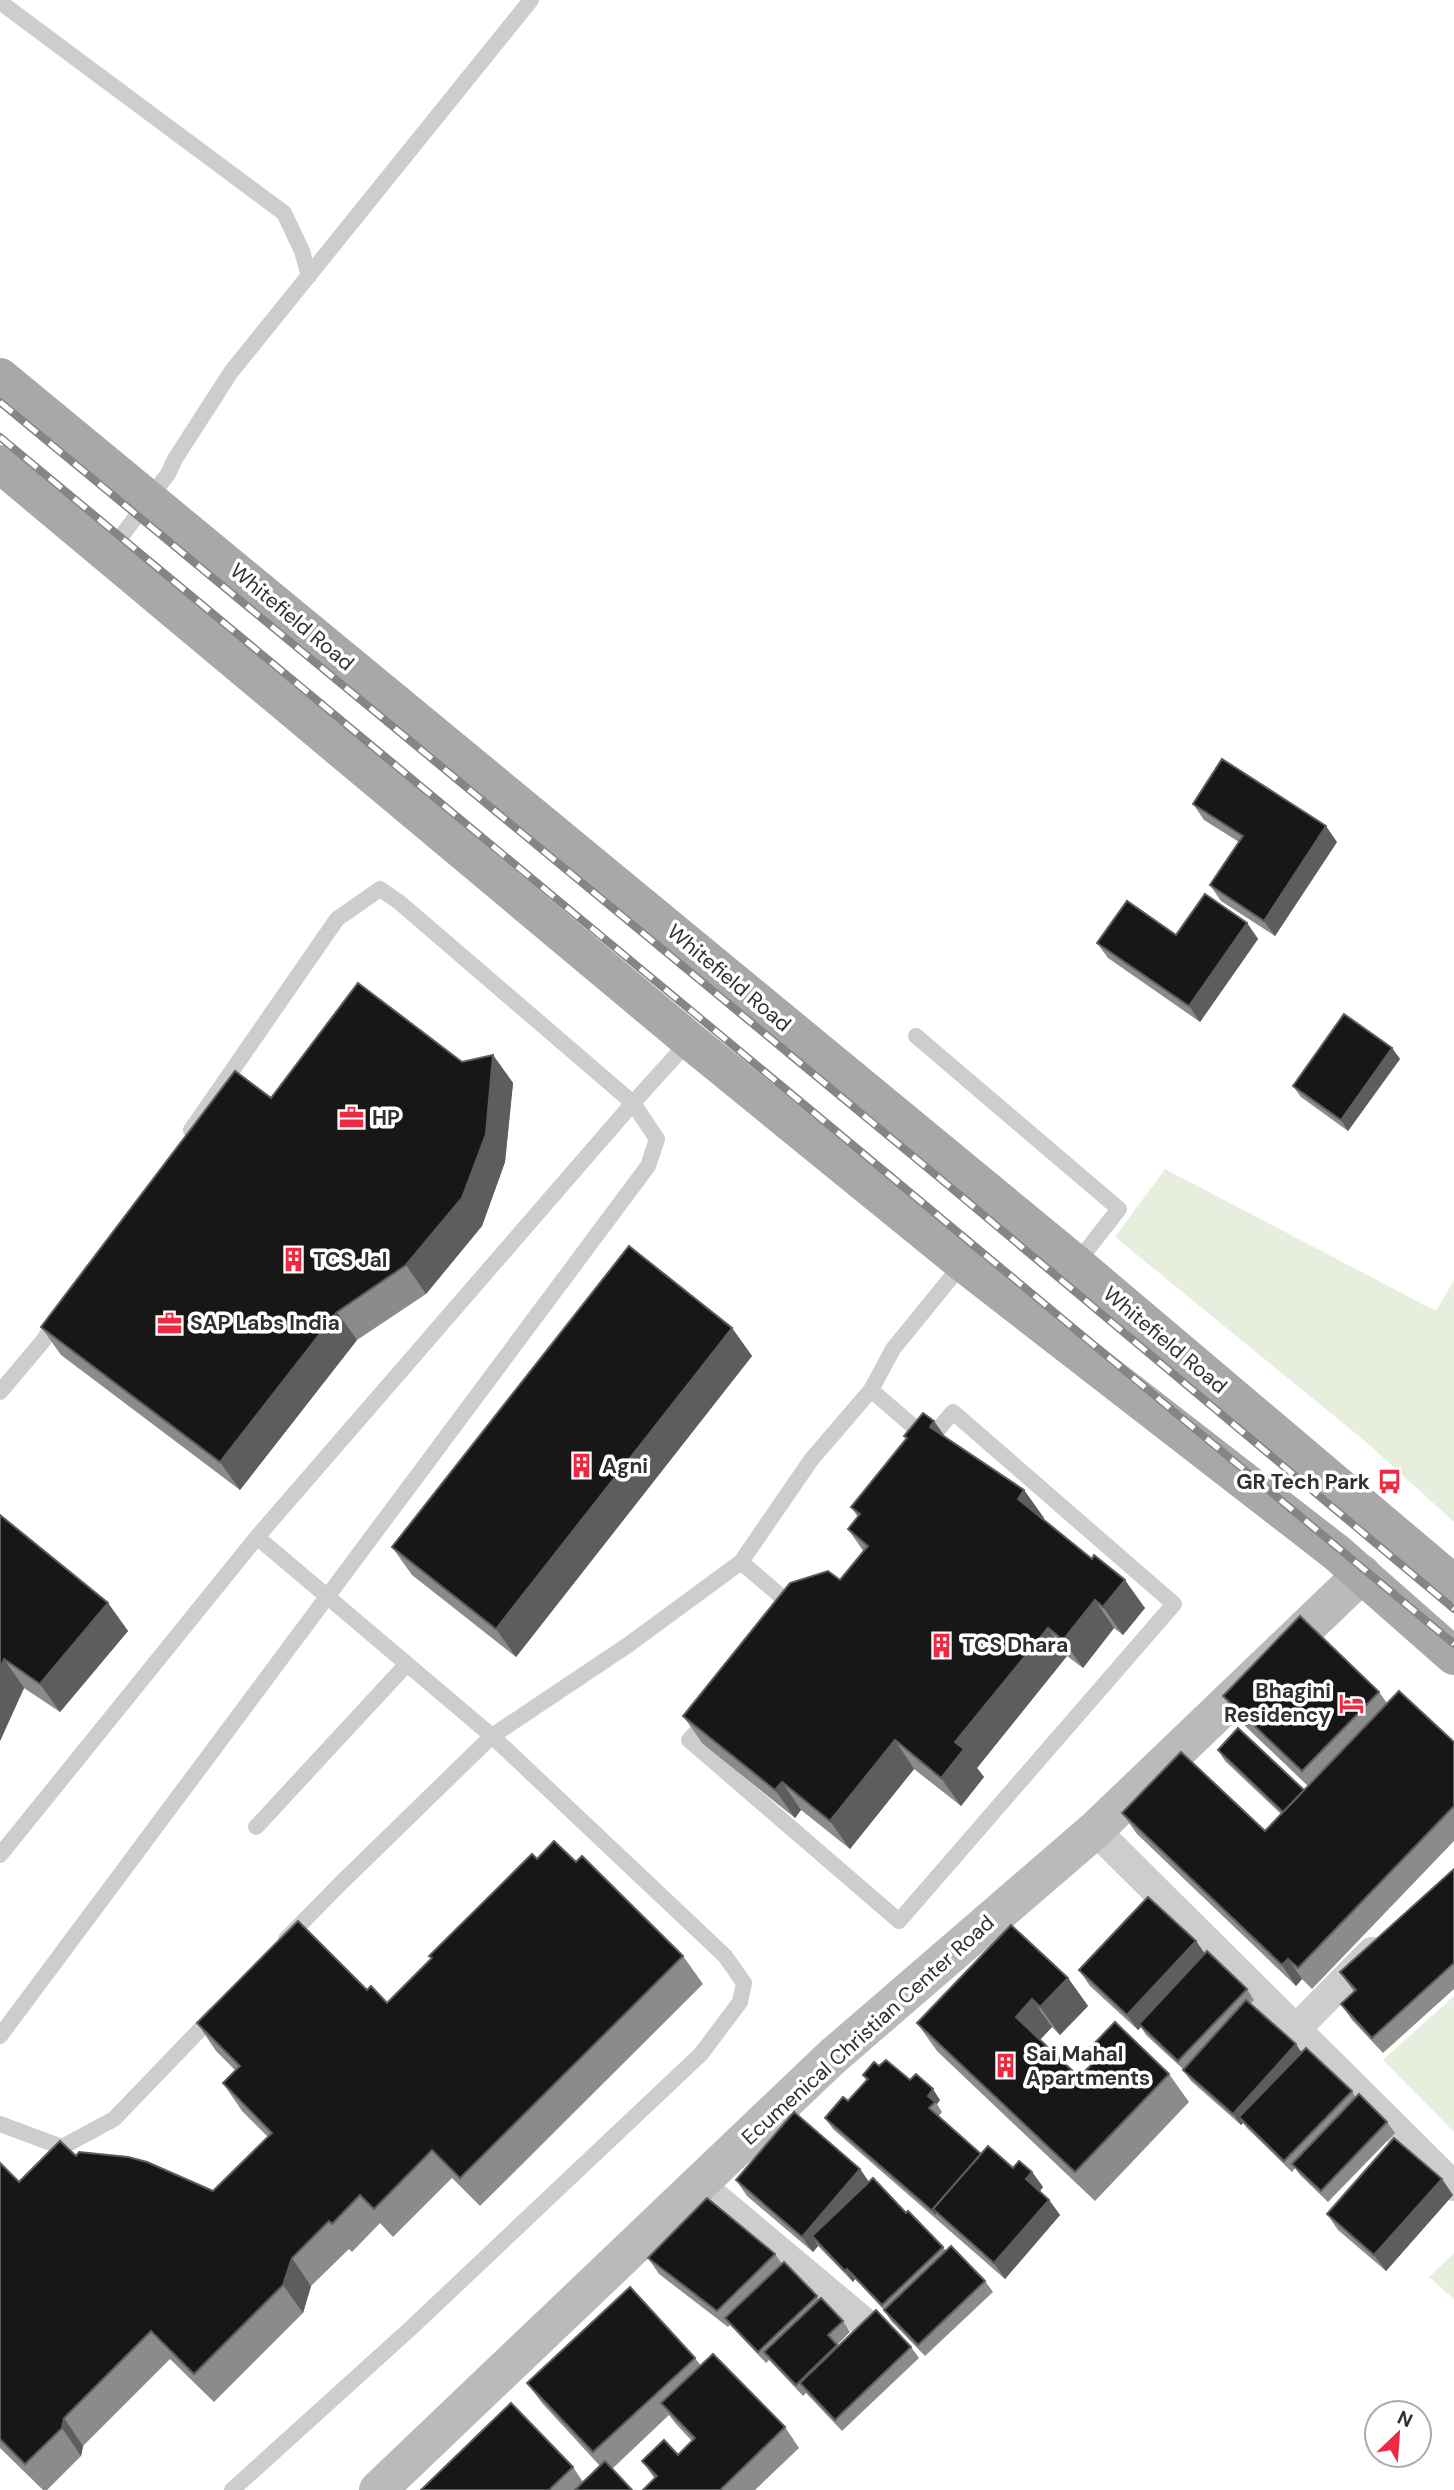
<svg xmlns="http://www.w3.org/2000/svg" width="1454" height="2490" font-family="'DM Sans',sans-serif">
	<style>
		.green { fill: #e7eede }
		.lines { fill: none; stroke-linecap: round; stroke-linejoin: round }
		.lane { stroke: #cdcdcd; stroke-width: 16 }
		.street { stroke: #cdcdcd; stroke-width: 30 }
		.secondary { stroke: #bababa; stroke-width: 38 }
		.primary { stroke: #a8a8a8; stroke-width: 38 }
		.rail-casing { stroke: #858585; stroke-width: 8 }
		.rail { stroke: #fff; stroke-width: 5; stroke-dasharray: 16; stroke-linecap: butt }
		.wall { fill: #8b8b8b }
		.shaded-wall { fill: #5d5d5d }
		.building { fill: #171717; stroke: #5d5d5d; stroke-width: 2 }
		.labels { text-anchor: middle; stroke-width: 7; stroke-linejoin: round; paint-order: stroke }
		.street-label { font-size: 21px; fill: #303030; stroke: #fff }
		.poi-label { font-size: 21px; font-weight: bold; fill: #303030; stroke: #fff; text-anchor: start }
	</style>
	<rect width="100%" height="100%" fill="#fff"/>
	<g class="green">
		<path d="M1165 1169 1436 1311 1454 1280V1522L1366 1442 1115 1237Z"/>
		<path d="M1454 1996V2132L1383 2060Z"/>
		<path d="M1454 2253V2299L1429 2277Z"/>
	</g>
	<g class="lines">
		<g class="lane">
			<path d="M0 2 284 213 302 251 309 276"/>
			<path d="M108 554 168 474 175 459 231 372 531 0"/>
			<path d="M916 1036 1119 1209 1076 1264"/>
			<path d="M191 1130 337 919 380 889 399 902 633 1103 257 1537 492 1736 725 1956 744 1983 740 2002 701 2054 411 2328 232 2490"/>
			<path d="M0 1392 43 1341 59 1317"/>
			<path d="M741 1562 797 1610"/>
			<path d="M708 1719 689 1740 899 1921 1174 1604 953 1412 929 1440 871 1390"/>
			<path d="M256 1827 407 1664"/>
			<path d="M0 1855 257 1537"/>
			<path d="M286 1939 341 1883 492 1736 628 1645 741 1562 811 1460 871 1390 893 1349 963 1263"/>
			<path d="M0 2036 648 1166 657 1139 633 1103 689 1041"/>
			<path d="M0 2124 62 2147 114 2119 215 2014"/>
		</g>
		<g class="street">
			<path d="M1095 1830 1454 2186"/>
			<path d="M1297 2028 1372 1952"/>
			<path d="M699 2184 865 2323"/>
		</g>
		<path class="secondary" d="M378 2490 832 2057 1095 1830 1362 1574"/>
		<g class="primary">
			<path d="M0 377 1076 1264 1454 1584"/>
			<path d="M0 464 689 1040 963 1263 1337 1553 1454 1656"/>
		</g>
		<defs>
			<g id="rail">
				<path d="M0 402 937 1176 1454 1609"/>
				<path d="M0 437 1454 1644"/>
			</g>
		</defs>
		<use href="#rail" class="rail-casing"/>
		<use href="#rail" class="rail"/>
	</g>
	<g class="wall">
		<path d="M1193 804 1337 842 1275 936 1221 901 1210 885 1239 842 1204 820Z"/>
		<path d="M1247 923 1258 939 1200 1022 1108 958 1097 943 1176 935Z"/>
		<path d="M1392 1048 1400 1059 1348 1131 1301 1097 1293 1086Z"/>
		<path d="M493 1055 513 1083 505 1162 482 1226 426 1294 357 1340 240 1490 61 1355 41 1327 271 1098 462 1062Z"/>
		<path d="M732 1328 752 1356 516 1657 412 1575 392 1547Z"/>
		<path d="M904 1436 945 1437 1024 1490 1044 1518 1043 1519 1145 1608 1123 1635 1114 1628 1083 1668 1067 1656 977 1768 984 1777 961 1806 914 1769 850 1849 801 1810 795 1818 703 1744 683 1716 840 1580 864 1552 848 1529 858 1517 851 1507 906 1439Z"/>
		<path d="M0 1515 108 1603 128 1631 60 1712 24 1688 0 1741Z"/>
		<path d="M1379 1692 1387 1703 1454 1742V1841L1312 1989 1302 1979 1296 1986 1137 1834 1122 1813 1265 1831 1281 1814 1225 1761 1218 1750 1304 1790 1308 1786 1243 1724 1223 1696Z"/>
		<path d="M537 1859 576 1862 683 1956 703 1984 480 2206 452 2178 393 2237 380 2223 352 2252 349 2249 311 2286 303 2313 214 2402 170 2359 83 2446 81 2456 47 2490H43L0 2448V2163L19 2182 76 2156 213 2191 268 2137 242 2111 223 2083 235 2070 216 2051 197 2023 367 1990 387 2003Z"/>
		<path d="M1454 1869V1989L1383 2053 1352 2020 1341 2004 1354 1992 1340 1972Z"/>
		<path d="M1196 1941 1205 1954 1247 1989 1254 2000 1250 2004 1302 2052 1352 2091 1356 2098 1387 2122 1395 2133 1328 2202 1300 2175 1295 2168 1292 2172 1247 2128 1243 2123 1241 2125 1191 2081 1183 2070H1184L1146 2035 1141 2027 1138 2030 1090 1986 1079 1970Z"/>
		<path d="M1068 1978 1088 2006 1060 2035 1052 2027 1040 2040 1079 2077 1092 2064 1085 2053 1169 2074 1189 2102 1095 2201 937 2051 917 2023Z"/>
		<path d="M879 2066 910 2080 940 2100 937 2104 942 2112 938 2117 981 2154 1013 2168 1032 2172 1043 2187 1040 2191 1049 2200 1060 2215 1005 2279 833 2129 825 2118 848 2101 866 2080 863 2075Z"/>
		<path d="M860 2169 869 2182 906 2213 943 2247 946 2251 985 2281 993 2292 925 2356 891 2321 884 2310 855 2279 853 2282 818 2246 813 2252 747 2196 736 2180Z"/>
		<path d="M1453 2195 1386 2271 1338 2230 1327 2214Z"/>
		<path d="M775 2254 782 2264 817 2296 819 2300 843 2321 850 2332 837 2345 838 2347H911L919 2358 842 2431 806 2393 803 2396 769 2360 766 2363 730 2325 728 2327 659 2274 648 2258Z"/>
		<path d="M695 2358 701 2366 785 2427 799 2448 755 2490H643L655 2479 642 2461 678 2455 692 2441 676 2424 669 2415 612 2469 632 2490H421L573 2467 583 2482 600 2466 542 2403 527 2383Z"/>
	</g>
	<g class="shaded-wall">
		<path d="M1326 826 1337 842 1275 936 1264 921Z"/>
		<path d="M1247 923 1258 939 1200 1022 1189 1006Z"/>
		<path d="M1392 1048 1400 1059 1348 1131 1341 1120Z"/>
		<path d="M493 1055 513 1083 505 1162 482 1226 426 1294 406 1265Z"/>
		<path d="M337 1312 357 1340 240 1490 220 1462Z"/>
		<path d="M732 1328 752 1356 516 1657 496 1629Z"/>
		<path d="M934 1421 954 1449 930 1427Z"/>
		<path d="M1024 1490 1044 1518 1038 1527 1018 1499Z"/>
		<path d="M1125 1580 1145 1608 1123 1635 1103 1607Z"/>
		<path d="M1095 1600 1114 1628 1083 1668 1063 1640Z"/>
		<path d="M108 1603 128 1631 60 1712 40 1684Z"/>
		<path d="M1048 1628 1067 1656 977 1768 984 1777 961 1806 941 1778 955 1742Z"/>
		<path d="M4 1659 24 1688 0 1741V1669Z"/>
		<path d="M895 1740 914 1769 850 1849 830 1821Z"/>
		<path d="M782 1782 801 1810 795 1818 775 1790Z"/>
		<path d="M1196 1941 1207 1957 1139 2024 1141 2027 1138 2030 1127 2015Z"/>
		<path d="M1288 1959 1302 1979 1296 1986 1282 1965Z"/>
		<path d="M1068 1978 1088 2006 1060 2035 1040 2007Z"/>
		<path d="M1032 1999 1052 2027 1035 2045 1016 2017Z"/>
		<path d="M1296 2044 1303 2055 1239 2117 1243 2123 1241 2125 1233 2114Z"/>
		<path d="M933 2089 940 2100 937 2104 928 2096Z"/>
		<path d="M860 2169 871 2185 812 2236 818 2246 813 2252 802 2237Z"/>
		<path d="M1032 2172 1043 2187 1037 2195 1026 2179Z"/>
		<path d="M1442 2179 1453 2195 1386 2271 1374 2255Z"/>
		<path d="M1049 2200 1060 2215 1005 2279 994 2263Z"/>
		<path d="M292 2258 311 2286 303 2313 283 2285Z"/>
		<path d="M847 2269 855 2279 853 2282 845 2271Z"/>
		<path d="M64 2418 83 2446 81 2456 62 2428Z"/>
	</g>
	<g class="building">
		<path d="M1222 759 1326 826 1264 921 1210 885 1243 836 1193 804Z"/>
		<path d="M1205 894 1247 923 1189 1006 1097 943 1127 901 1176 935Z"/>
		<path d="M358 983 462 1062 493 1055 486 1134 462 1198 406 1265 337 1312 220 1462 41 1327 235 1071 271 1098Z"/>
		<path d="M1344 1014 1392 1048 1341 1120 1293 1086Z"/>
		<path d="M629 1246 732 1328 496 1629 392 1547Z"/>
		<path d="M923 1413 934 1421 930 1427 1024 1490 1018 1499 1092 1559 1094 1555 1125 1580 1103 1607 1095 1600 1063 1640 1048 1628 955 1742 964 1749 941 1778 895 1740 830 1821 782 1782 775 1790 683 1716 790 1583 828 1571 840 1580 868 1546 848 1529 860 1514 851 1507 907 1438 904 1436Z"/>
		<path d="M0 1515 108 1603 40 1684 4 1659 0 1669Z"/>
		<path d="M1300 1616 1379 1692 1302 1771 1223 1696Z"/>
		<path d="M1399 1691 1454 1742V1806L1298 1968 1288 1959 1282 1965 1122 1813 1181 1752 1265 1831Z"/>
		<path d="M1238 1728 1304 1790 1283 1812 1218 1750Z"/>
		<path d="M554 1841 576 1862 582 1856 683 1956 460 2178 432 2150 374 2209 360 2195 332 2224 329 2221 292 2258 283 2285 194 2374 151 2331 64 2418 62 2428 25 2464 0 2439V2163L19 2182 60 2141 76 2156 79 2152 128 2157 147 2162 213 2191 272 2133 223 2083 240 2066 197 2023 298 1921 367 1990 371 1986 387 2003 432 1958 429 1956 532 1854 537 1859Z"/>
		<path d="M1454 1869V1963L1372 2038 1341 2004 1356 1990 1340 1972Z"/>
		<path d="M1148 1897 1196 1941 1127 2015 1079 1970Z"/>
		<path d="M1011 1925 1068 1978 1040 2007 1032 1999 1016 2017 1079 2077 1094 2062 1085 2053 1115 2022 1169 2074 1075 2172 917 2023Z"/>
		<path d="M1207 1951 1247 1989 1178 2061 1139 2024Z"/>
		<path d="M1246 2000 1296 2044 1233 2114 1183 2070Z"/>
		<path d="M1306 2048 1352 2091 1284 2161 1239 2117Z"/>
		<path d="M886 2060 910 2080 916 2074 933 2089 928 2096 935 2102 929 2108 981 2154 933 2209 936 2214 825 2118 843 2097 848 2101 868 2079 863 2075 874 2062 879 2066Z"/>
		<path d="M1359 2094 1387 2122 1321 2191 1292 2164Z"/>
		<path d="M794 2112 860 2169 802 2237 736 2180Z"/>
		<path d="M1394 2138 1442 2179 1374 2255 1327 2214Z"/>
		<path d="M988 2146 1013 2168 1019 2161 1032 2172 1026 2179 1049 2200 994 2263 933 2209Z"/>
		<path d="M873 2178 906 2213 908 2211 943 2247 882 2305 847 2269 845 2271 812 2236Z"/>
		<path d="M707 2198 775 2254 717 2311 648 2258Z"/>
		<path d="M951 2246 985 2281 918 2345 884 2310Z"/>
		<path d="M784 2262 817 2296 758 2352 725 2318Z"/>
		<path d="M630 2287 695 2358 593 2452 527 2383Z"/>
		<path d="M821 2298 843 2321 828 2335 837 2345 796 2385 764 2352Z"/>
		<path d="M876 2310 911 2347 835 2420 800 2383Z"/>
		<path d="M713 2354 785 2427 720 2490H643L657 2476 642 2461 664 2440 678 2455 695 2438 661 2403Z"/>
		<path d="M511 2403 573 2467 549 2490H421Z"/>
		<path d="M605 2461 632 2490H575Z"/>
	</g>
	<defs>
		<symbol id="office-bare" viewBox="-9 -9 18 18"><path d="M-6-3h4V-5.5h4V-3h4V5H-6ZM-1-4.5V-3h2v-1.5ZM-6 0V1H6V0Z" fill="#f02943" stroke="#fff" stroke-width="2.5" paint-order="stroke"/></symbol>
		<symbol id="building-bare" viewBox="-9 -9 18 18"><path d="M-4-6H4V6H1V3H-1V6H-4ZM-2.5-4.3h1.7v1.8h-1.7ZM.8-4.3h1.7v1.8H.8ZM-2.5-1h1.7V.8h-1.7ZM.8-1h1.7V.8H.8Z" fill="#f02943" stroke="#fff" stroke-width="2.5" paint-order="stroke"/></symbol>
		<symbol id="bus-bare" viewBox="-9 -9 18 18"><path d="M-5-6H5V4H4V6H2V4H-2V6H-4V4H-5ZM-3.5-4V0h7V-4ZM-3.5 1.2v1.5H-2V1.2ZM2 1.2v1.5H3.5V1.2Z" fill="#f02943" stroke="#fff" stroke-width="2.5" paint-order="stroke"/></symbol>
		<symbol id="hotel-bare" viewBox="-9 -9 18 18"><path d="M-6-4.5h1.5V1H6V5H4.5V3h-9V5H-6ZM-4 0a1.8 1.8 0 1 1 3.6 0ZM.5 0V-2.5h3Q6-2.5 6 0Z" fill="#f02943" stroke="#fff" stroke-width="2.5" paint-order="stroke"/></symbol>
	</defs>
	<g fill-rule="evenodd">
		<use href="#office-bare" x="334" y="1100" width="35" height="35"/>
		<use href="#building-bare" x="276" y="1242" width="35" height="35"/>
		<use href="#office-bare" x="152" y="1306" width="35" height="35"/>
		<use href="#building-bare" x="564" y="1448" width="35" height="35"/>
		<use href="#bus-bare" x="1372" y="1464" width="35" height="35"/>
		<use href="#building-bare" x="924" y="1628" width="35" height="35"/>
		<use href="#hotel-bare" x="1334" y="1686" width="35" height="35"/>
		<use href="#building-bare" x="988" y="2048" width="35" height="35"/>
	</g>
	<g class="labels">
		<g class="street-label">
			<text transform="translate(292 617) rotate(40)" y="7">Whitefield Road</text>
			<text transform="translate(729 978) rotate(40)" y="7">Whitefield Road</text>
			<text transform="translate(1165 1340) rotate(40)" y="7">Whitefield Road</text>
			<text transform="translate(868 2030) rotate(-42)" y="7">Ecumenical Christian Center Road</text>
		</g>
		<g class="poi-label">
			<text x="372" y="1125">HP</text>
			<text x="313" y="1267">TCS Jal</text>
			<text x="190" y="1330">SAP Labs India</text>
			<text x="602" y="1473">Agni</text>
			<text x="1370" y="1489" text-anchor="end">GR Tech Park</text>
			<text x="962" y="1652">TCS Dhara</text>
			<text x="1331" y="1698" text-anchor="end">Bhagini<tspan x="1331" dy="24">Residency</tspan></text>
			<text x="1026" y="2061">Sai Mahal<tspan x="1026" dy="24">Apartments</tspan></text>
		</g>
	</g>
	<g transform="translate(1398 2434) rotate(25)"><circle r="33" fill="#ffffff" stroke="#acacac" stroke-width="2"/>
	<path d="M0-5L12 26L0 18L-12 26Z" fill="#f02943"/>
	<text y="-10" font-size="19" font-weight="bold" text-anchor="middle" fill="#303030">N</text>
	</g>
</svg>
